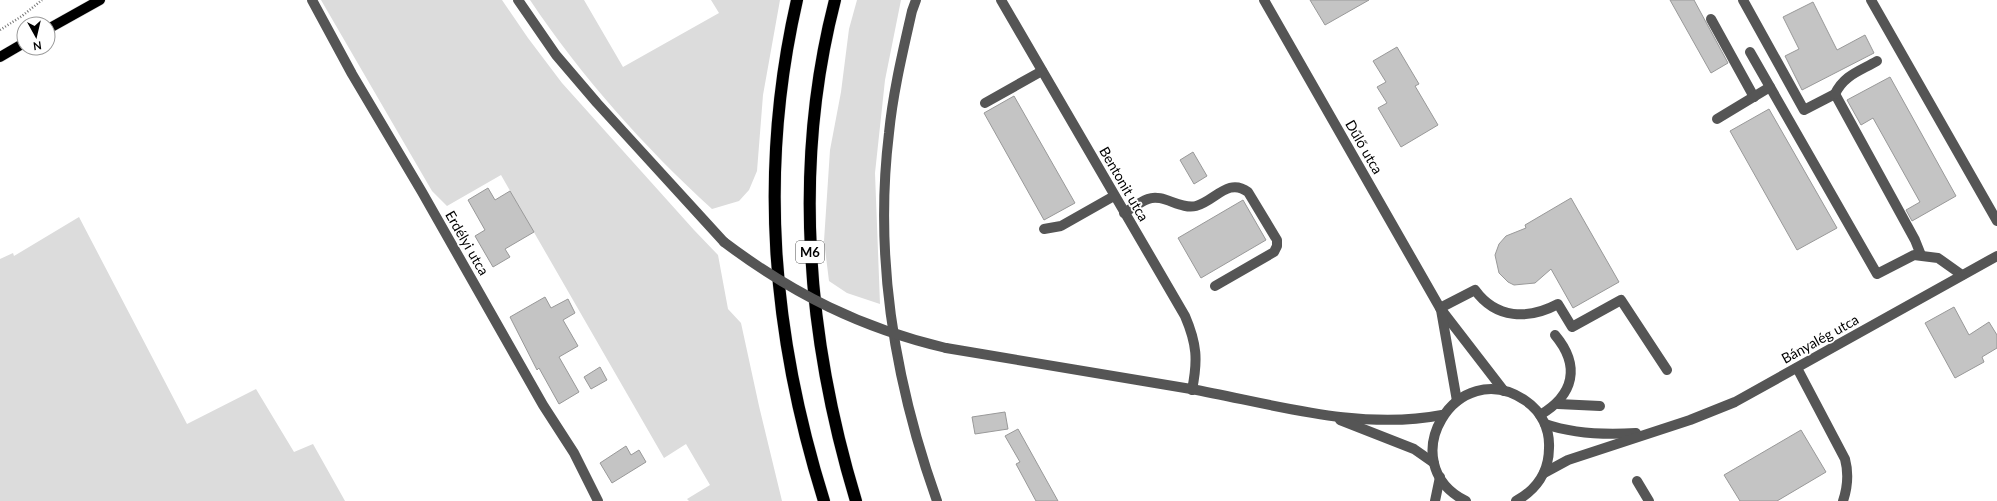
<svg xmlns="http://www.w3.org/2000/svg" width="1997" height="501" font-family="Lato,sans-serif">
	<style>
		.green { fill: #dcdcdc }
		.building { fill: #c4c4c4; stroke: #999 }
		.lines { fill: none; stroke-linecap: round; stroke-linejoin: round }
		.major-casing { stroke: #dbdbdb; stroke-width: 11 }
		.highway-casing { stroke: #dbdbdb; stroke-width: 13 }
		.path { stroke: #777; stroke-width: 2.5; stroke-dasharray: 1 2; stroke-linecap: butt }
		.minor { stroke: #555; stroke-width: 10 }
		.major { stroke: #000; stroke-width: 10 }
		.highway { stroke: #000; stroke-width: 12 }
		.minor-bridge { stroke: #555; stroke-width: 10 }
		.labels { text-anchor: middle; stroke-width: 3.5; stroke-linejoin: round; paint-order: stroke }
		.shield { fill: #fff; stroke: #4c4c4c; stroke-width: 1 }
		.shield-label { font-size: 13px; font-weight: bold; fill: #000 }
		.street-label { font-size: 14px; fill: #000; stroke: #fff }
	</style>
	<rect width="100%" height="100%" fill="#fff"/>
	<g class="green">
		<path d="M321 0H502L528 38 562 83 694 230 718 255 728 309 741 323 759 406 782 501H689L687 499 710 485 686 444 664 458 501 175 447 206 432 191Z"/>
		<path d="M530 0H584L623 67 719 13 711 0H780L763 95 757 171 749 190 739 201 712 209C644 147 581 76 530 0Z"/>
		<path d="M857 0H901L885 80 875 173 880 304 847 293 829 281 824 241 830 150 841 92 849 29Z"/>
		<path d="M79 217 187 424 256 389 294 452 313 444 345 501H0V259L13 253 14 256Z"/>
	</g>
	<g class="building">
		<path d="M1310 0H1369L1325 25Z"/>
		<path d="M1670 0H1694L1728 63 1711 73Z"/>
		<path d="M1813 2 1837 50 1865 35 1874 53 1802 90 1785 56 1799 49 1783 17Z"/>
		<path d="M1397 47 1419 84 1415 86 1438 125 1401 147 1378 108 1387 103 1377 87 1386 82 1373 61Z"/>
		<path d="M1890 77 1956 196 1912 221 1906 210 1920 202 1873 118 1861 125 1847 100Z"/>
		<path d="M1014 96 1075 203 1044 220 984 113Z"/>
		<path d="M1769 109 1837 228 1797 250 1730 131Z"/>
		<path d="M1193 152 1207 176 1194 184 1180 160Z"/>
		<path d="M488 188 495 200 510 191 534 232 505 249 510 257 493 267 475 236 485 230 468 200Z"/>
		<path d="M1571 198 1619 282 1573 308 1551 269 1535 283 1514 285 1508 282 1499 273 1495 255 1499 244 1506 236 1526 228 1525 225Z"/>
		<path d="M1243 200 1266 240 1201 278 1178 238Z"/>
		<path d="M545 297 551 308 568 299 575 313 563 320 578 346 559 357 579 392 559 404 539 368 537 370 510 317Z"/>
		<path d="M1954 307 1969 335 1989 322 1997 335V348L1982 357 1984 362 1955 378 1925 323Z"/>
		<path d="M600 367 607 380 591 389 584 377Z"/>
		<path d="M1005 412 1008 429 975 434 972 417Z"/>
		<path d="M1018 429 1058 501H1036L1016 464 1020 462 1005 436Z"/>
		<path d="M1801 430 1826 472 1777 501H1740L1724 475Z"/>
		<path d="M626 446 631 455 639 450 646 462 612 483 600 463Z"/>
	</g>
	<g class="lines">
		<defs>
			<g id="major">
				<path d="M48 29 100 0"/>
				<path d="M0 57 24 43"/>
			</g>
			<g id="highway">
				<path d="M797 0C758 170 772 335 824 501"/>
				<path d="M835 0C792 166 807 339 856 501"/>
			</g>
		</defs>
		<use href="#major" class="major-casing"/>
		<use href="#highway" class="highway-casing"/>
		<path class="path" d="M0 30 22 16 42 0"/>
		<g class="minor">
			<path d="M312 0 352 74 422 192 543 405 574 453 598 501"/>
			<path d="M518 0 556 55 597 103 724 242"/>
			<path d="M916 0 912 11C903 51 893 92 889 133 874 257 895 383 937 501"/>
			<path d="M1001 0 1185 316C1197 344 1198 360 1192 390"/>
			<path d="M1264 0 1440 308 1504 391"/>
			<path d="M1743 0 1804 110 1835 94 1915 240 1921 255"/>
			<path d="M1871 0 1997 221"/>
			<path d="M1711 19 1754 97"/>
			<path d="M1750 52 1877 274 1914 255 1938 258 1962 275"/>
			<path d="M1835 94C1844 75 1860 71 1877 61"/>
			<path d="M985 103 1042 71"/>
			<path d="M1717 119 1770 87"/>
			<path d="M1124 213C1132 208 1140 202 1148 199 1163 193 1180 210 1196 206 1215 201 1228 177 1248 192L1277 240V246L1274 252 1215 286"/>
			<path d="M1044 229 1061 226 1114 196"/>
			<path d="M1440 308 1475 290C1496 319 1528 320 1558 304L1572 327 1621 300 1667 370"/>
			<path d="M1441 310 1457 401"/>
			<path d="M946 348C1027 362 1109 375 1191 389 1273 404 1359 431 1442 415"/>
			<path d="M1797 368 1845 459C1849 474 1848 486 1843 501"/>
			<path d="M1558 404 1600 406"/>
			<path d="M1540 415C1574 395 1581 366 1555 335"/>
			<path d="M1340 420 1414 449 1434 463"/>
			<path d="M1545 424C1574 434 1605 435 1636 433"/>
			<path d="M1544 473 1568 460 1690 420 1735 402 1997 256"/>
			<path d="M1637 481 1649 501"/>
			<path d="M1435 501 1440 477"/>
			<path d="M1466 501C1391 464 1456 353 1526 401 1541 411 1550 429 1549 448 1549 472 1536 490 1516 501"/>
		</g>
		<use href="#major" class="major"/>
		<use href="#highway" class="highway"/>
		<path class="minor-bridge" d="M724 242C793 294 861 328 946 348"/>
	</g>
	<g class="labels">
		<rect class="shield" x="796" y="241" width="28" height="22" rx="3"/>
		<g class="shield-label">
			<text x="810" y="257">M6</text>
		</g>
		<g class="street-label">
			<text transform="translate(1364 147) rotate(60)" y="5">Dűlő utca</text>
			<text transform="translate(1124 184) rotate(60)" y="5">Bentonit utca</text>
			<text transform="translate(467 243) rotate(60)" y="5">Erdélyi utca</text>
			<text transform="translate(1820 339) rotate(-29)" y="5">Bányalég utca</text>
		</g>
	</g>
	<g transform="translate(36 36) rotate(172)"><circle r="19" fill="#ffffff" stroke="#999999"/>
	<path d="M0-3L7 15L0 10L-7 15Z" fill="#000000"/>
	<text y="-6" font-size="11" font-weight="bold" text-anchor="middle" fill="#000000">N</text>
	</g>
</svg>
